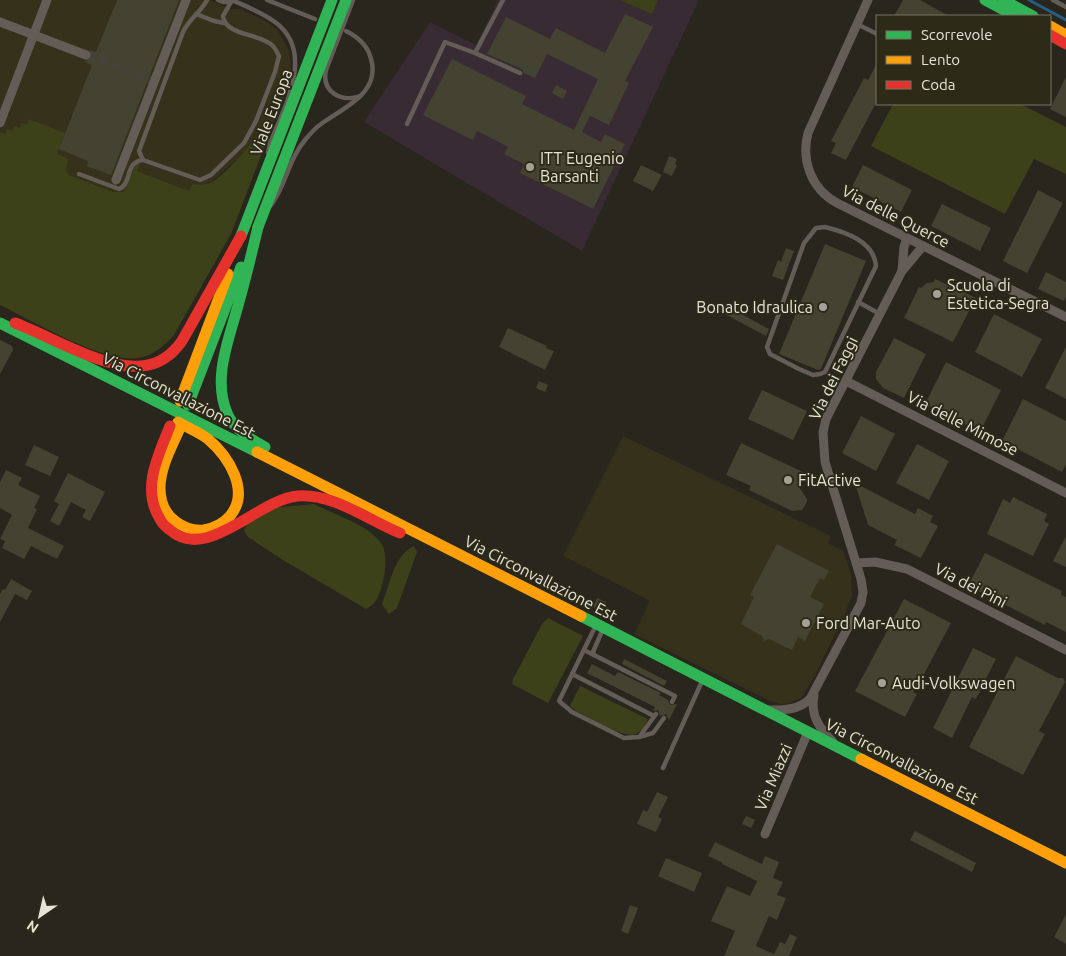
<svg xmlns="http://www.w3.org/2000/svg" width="1066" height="956" font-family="Ubuntu,sans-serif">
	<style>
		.built { fill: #36311a }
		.education { fill: #382b34 }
		.green { fill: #3d411a }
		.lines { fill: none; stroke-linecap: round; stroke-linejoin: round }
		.stream { stroke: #245e81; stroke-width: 3 }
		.building { fill: #444230 }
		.street-tunnel { stroke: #444239; stroke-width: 9; stroke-dasharray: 9 4.5; stroke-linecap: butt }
		.lane { stroke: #645c57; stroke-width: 4.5 }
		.street { stroke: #645c57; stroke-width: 9 }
		.fast { stroke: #30b455; stroke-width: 11 }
		.slow { stroke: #ff9f0a; stroke-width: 11 }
		.jam { stroke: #e5322d; stroke-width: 11 }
		.poi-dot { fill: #a4a297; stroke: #2d2a18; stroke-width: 2 }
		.labels { text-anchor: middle; stroke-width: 4; stroke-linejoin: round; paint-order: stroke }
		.street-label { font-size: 16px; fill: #e6e4d9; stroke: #2d2a18 }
		.poi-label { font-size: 16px; fill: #e6e4d9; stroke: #2d2a18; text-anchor: start }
	</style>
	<rect width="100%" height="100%" fill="#28261d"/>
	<g class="built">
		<path d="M0 0H210L231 9H241L253 15 266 21 277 29 289 50 291 63 289 84 267 140 255 136 250 145 241 156 211 182 202 185 192 184 189 191 137 171 124 192H114L69 175 66 172V168L69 159 0 132Z"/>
		<path d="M623 436 831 536 828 543 843 551 851 574 852 596 843 618 814 677 801 698 789 703 781 704 770 701 634 634 650 601 563 556Z"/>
	</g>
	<path class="education" d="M498 0H699L582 251 364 122 430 22 476 45Z"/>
	<g class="green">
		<path d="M620 0H658L652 14Z"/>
		<path d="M893 104H1020L1066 127V174L1034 159 1005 214 871 146Z"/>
		<path d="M29 119 65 133 57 154 69 159C67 165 64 170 69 175L114 192H124L136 164H140L137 171 189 191 192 184C199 185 206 185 212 182 225 174 248 149 256 136L267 140 231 234 174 335C164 346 154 355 139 358 104 364 33 321 0 305V132L5 134 7 129 13 131 14 126 20 128 22 123 27 125Z"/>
		<path d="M314 504C333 514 369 525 381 543 387 551 386 571 383 581 380 593 378 603 366 609L283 560 248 537 244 531 247 524 271 508Z"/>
		<path d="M414 546 417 552 397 608 389 614 382 604C390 584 394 555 414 546Z"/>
		<path d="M548 618 583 636 548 703 512 684 513 679 542 624Z"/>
		<path d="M580 686 648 719C645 725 643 731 636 734 623 739 589 717 576 711L570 706Z"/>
	</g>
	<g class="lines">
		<path class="stream" d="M1029 0 1066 20"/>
	</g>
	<g class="building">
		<path d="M117 0H179L111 175 87 166 88 161 59 149 92 65 84 62 92 58V54L89 50 96 52Z"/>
		<path d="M903 0H920L949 16H894Z"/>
		<path d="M625 14 653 27 625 81 629 83 609 125 590 116 582 132 601 142 605 134 625 144 593 209 520 173 524 164 504 154 508 147 477 131 473 140 423 115 452 59 526 96 522 104 574 130 598 79 547 54 535 78 524 73 522 69 487 54 506 17 550 39 556 28 605 53Z"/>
		<path d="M877 63V101L846 160 831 153 836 143 831 141 864 78 868 80Z"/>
		<path d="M1066 77V117L1050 109Z"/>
		<path d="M556 85 567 91 563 99 552 93Z"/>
		<path d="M669 156 677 159 675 164 677 165 672 176 663 172Z"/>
		<path d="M641 165 662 175 653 191 633 181Z"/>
		<path d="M863 165 912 190 901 212 852 187Z"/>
		<path d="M1038 190 1063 203 1027 273 1003 261Z"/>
		<path d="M942 204 991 228 980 251 931 226Z"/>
		<path d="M825 244 866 261 821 369 818 370 779 354Z"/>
		<path d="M786 248 794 251 783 280 772 276 778 260 781 262Z"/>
		<path d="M1046 272 1066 282V296L1064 301 1038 289Z"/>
		<path d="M935 279 976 298 953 342 904 318 919 287 921 288 927 283 934 282Z"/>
		<path d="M726 306 769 329 766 336 723 313Z"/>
		<path d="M994 314 1042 339 1022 377 975 352Z"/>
		<path d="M508 328 547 346 546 348 554 351 545 370 499 347Z"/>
		<path d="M894 338 926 354 904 398 883 388 876 379V372Z"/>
		<path d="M0 340 12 346 13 350 0 374Z"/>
		<path d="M1066 347V399L1045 388Z"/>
		<path d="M946 362 1001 390 980 432 925 404Z"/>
		<path d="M539 381 548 385 545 392 536 388Z"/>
		<path d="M762 390 807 411 793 440 748 419Z"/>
		<path d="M1023 399 1066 421V464L1062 472 1002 441Z"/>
		<path d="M861 416 895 434 876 471 842 453Z"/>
		<path d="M741 443 805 473 799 487 807 499V502L802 510 792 511 749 490 751 486 726 475Z"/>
		<path d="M917 444 949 461 929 500 896 483Z"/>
		<path d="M34 445 59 457 50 476 25 465Z"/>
		<path d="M6 470 22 478 18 485 40 496 34 508 37 509 28 528 64 546 57 559 31 546 24 559 2 548 5 541 0 539 12 515 0 508V482Z"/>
		<path d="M68 473 105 492 90 521 82 517 86 510 71 502 59 526 50 521 59 504 54 501Z"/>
		<path d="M855 483 915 514 918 508 933 516 930 522 938 526 921 558 894 545 897 540 868 525Z"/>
		<path d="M1013 497 1047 514 1044 521 1049 524 1033 556 987 534 1003 499 1010 503Z"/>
		<path d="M1066 536V567L1053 561Z"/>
		<path d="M777 544 829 571 824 580 820 578 810 597 824 604 805 641 798 637 792 650 769 639 764 641 762 636 741 624 754 597 750 595Z"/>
		<path d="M985 553 1062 591 1061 595 1066 597V632L1046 622 1045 625 968 586Z"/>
		<path d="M11 579 32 591 27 600 15 594 0 622V594L3 589 5 590Z"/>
		<path d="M597 598 606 602 601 611 593 607Z"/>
		<path d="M904 599 951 623 923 676 922 675 913 692 917 694 905 717 855 691Z"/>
		<path d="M973 648 996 659 976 699 972 697 952 738 933 728Z"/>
		<path d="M1016 656 1058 678H1063L1065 682 1039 731 1045 734 1023 775 969 747Z"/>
		<path d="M624 659 667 681 664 686 622 664Z"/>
		<path d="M592 664 615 676 618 672 661 693 659 695 668 700 670 705 677 704 669 720 666 714 660 716 658 710 653 711 655 707 587 673Z"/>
		<path d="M657 792 668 797 658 817 662 819 656 832 637 824 643 810 647 812Z"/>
		<path d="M746 816 755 820 751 828 742 824Z"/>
		<path d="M915 831 976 863 972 872 910 840Z"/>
		<path d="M715 842 762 864 765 856 779 862 773 878 783 882 777 895 786 898 777 920 769 916 756 946 774 954 780 942 785 944 790 934 797 937 789 956H724L735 931 711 921 727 886 750 896 757 881 722 864 723 863 708 856Z"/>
		<path d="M666 858 702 873 694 892 658 876Z"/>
		<path d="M630 905 638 908 628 934 621 931Z"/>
		<path d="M1066 914V944L1054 937Z"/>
	</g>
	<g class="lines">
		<path class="street-tunnel" d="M86 55 150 80"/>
		<g class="lane">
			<path d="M207 0C201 12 189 19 183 32L139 151 143 160 200 180 211 175 244 143 256 121 275 72 279 56C277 53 276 49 273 46 260 33 225 36 223 16L231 2"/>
			<path d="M218 0 223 2H231"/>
			<path d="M267 0 315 19"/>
			<path d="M353 0 326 70C321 92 342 103 360 96"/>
			<path d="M1053 0 1066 7"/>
			<path d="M234 1C248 7 263 13 275 22 316 52 284 108 270 143L268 153"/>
			<path d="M196 14 214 21 224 23"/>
			<path d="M857 24 877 34"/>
			<path d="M475 53 520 73"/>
			<path d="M407 124 445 42 475 53 503 0"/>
			<path d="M79 174 119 189C133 183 124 162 143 160"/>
			<path d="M271 205C286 186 288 160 305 140 310 134 315 128 321 124 343 108 381 93 371 59 368 46 358 37 346 31"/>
			<path d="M825 227C845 232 874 241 876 266L825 372 820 374 813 375 799 369 770 354 767 347 804 243 816 228Z"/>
			<path d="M858 302 880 314"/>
			<path d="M596 625 559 701 572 712 624 738 639 737 653 733 664 718"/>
			<path d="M584 650 675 696 672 702"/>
			<path d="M594 655 593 652 603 629"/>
			<path d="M572 674 654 716"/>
			<path d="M640 736 656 714"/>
			<path d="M663 768 703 679"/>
		</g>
		<g class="street">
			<path d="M868 0 808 133C801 160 811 189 837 203L1066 317"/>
			<path d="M0 22 86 55"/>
			<path d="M0 123 47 0"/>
			<path d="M116 180 186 0"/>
			<path d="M902 270 904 247 907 238"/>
			<path d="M846 381 1066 493"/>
			<path d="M857 563 875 562 907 569 1066 650"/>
			<path d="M814 695C810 715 819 728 833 742"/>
			<path d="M765 710C781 710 798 711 810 699L861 603 863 592 861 579 825 462 823 432 826 419 902 271 923 246"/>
			<path d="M765 834 808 732"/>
		</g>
		<g class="fast">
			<path d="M985 0 1015 16"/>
			<path d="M1003 0 1033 16"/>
			<path d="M258 227 346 0"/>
			<path d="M258 227C252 252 246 277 239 302 230 337 211 379 228 415 235 430 250 439 265 447"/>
			<path d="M241 236 332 0"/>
			<path d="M0 323 257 452"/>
			<path d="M188 405 241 267"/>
			<path d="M581 616 861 759"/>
		</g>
		<g class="slow">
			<path d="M1050 26 1066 35"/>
			<path d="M180 401 228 274"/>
			<path d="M178 422C188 428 199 432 208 439 228 456 251 491 230 516 223 524 214 528 204 530 193 531 184 528 175 521 164 513 160 501 160 488 160 468 171 448 179 430"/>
			<path d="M257 452 581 616"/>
			<path d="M861 759 1066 863"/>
		</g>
		<g class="jam">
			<path d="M1050 35 1066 44"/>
			<path d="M15 323C50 336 105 370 141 366 159 365 172 355 182 341L241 236"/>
			<path d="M170 426C158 456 141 489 160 519 162 524 166 527 170 530 207 563 258 499 298 496 333 493 368 520 400 533"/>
		</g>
	</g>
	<g class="poi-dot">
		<circle cx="530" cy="167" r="5"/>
		<circle cx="937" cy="294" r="5"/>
		<circle cx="823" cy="307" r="5"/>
		<circle cx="788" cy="480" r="5"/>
		<circle cx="806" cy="623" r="5"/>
		<circle cx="882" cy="683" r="5"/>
	</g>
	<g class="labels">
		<g class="street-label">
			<text transform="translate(271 112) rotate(-69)" y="6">Viale Europa</text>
			<text transform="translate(896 216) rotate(27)" y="6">Via delle Querce</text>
			<text transform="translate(833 378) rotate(-64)" y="6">Via dei Faggi</text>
			<text transform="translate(179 395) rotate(27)" y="6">Via Circonvallazione Est</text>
			<text transform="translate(963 423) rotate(27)" y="6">Via delle Mimose</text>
			<text transform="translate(541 578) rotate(27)" y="6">Via Circonvallazione Est</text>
			<text transform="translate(971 585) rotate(27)" y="6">Via dei Pini</text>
			<text transform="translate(902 761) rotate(27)" y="6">Via Circonvallazione Est</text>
			<text transform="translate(773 777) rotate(-67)" y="6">Via Miazzi</text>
		</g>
		<g class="poi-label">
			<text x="540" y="164">ITT Eugenio<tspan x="540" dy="18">Barsanti</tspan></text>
			<text x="947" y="291">Scuola di<tspan x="947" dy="18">Estetica-Segra</tspan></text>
			<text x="813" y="313" text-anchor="end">Bonato Idraulica</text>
			<text x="798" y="486">FitActive</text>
			<text x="816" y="629">Ford Mar-Auto</text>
			<text x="892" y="689">Audi-Volkswagen</text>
		</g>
	</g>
	<rect x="876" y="15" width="175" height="90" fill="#2d2a18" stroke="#777465"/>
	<rect x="886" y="31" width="25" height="8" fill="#30b455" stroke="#777465"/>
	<text x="921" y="40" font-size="15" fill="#e6e4d9">Scorrevole</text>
	<rect x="886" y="56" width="25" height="8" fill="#ff9f0a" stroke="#777465"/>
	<text x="921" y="65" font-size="15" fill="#e6e4d9">Lento</text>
	<rect x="886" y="81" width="25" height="8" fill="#e5322d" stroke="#777465"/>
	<text x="921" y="90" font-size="15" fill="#e6e4d9">Coda</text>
	<g transform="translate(40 916) rotate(214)" stroke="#2d2a18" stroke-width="4" paint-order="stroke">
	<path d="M0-4L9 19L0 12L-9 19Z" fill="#e6e4d9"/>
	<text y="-8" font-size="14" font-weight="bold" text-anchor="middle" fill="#e6e4d9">N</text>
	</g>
</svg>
